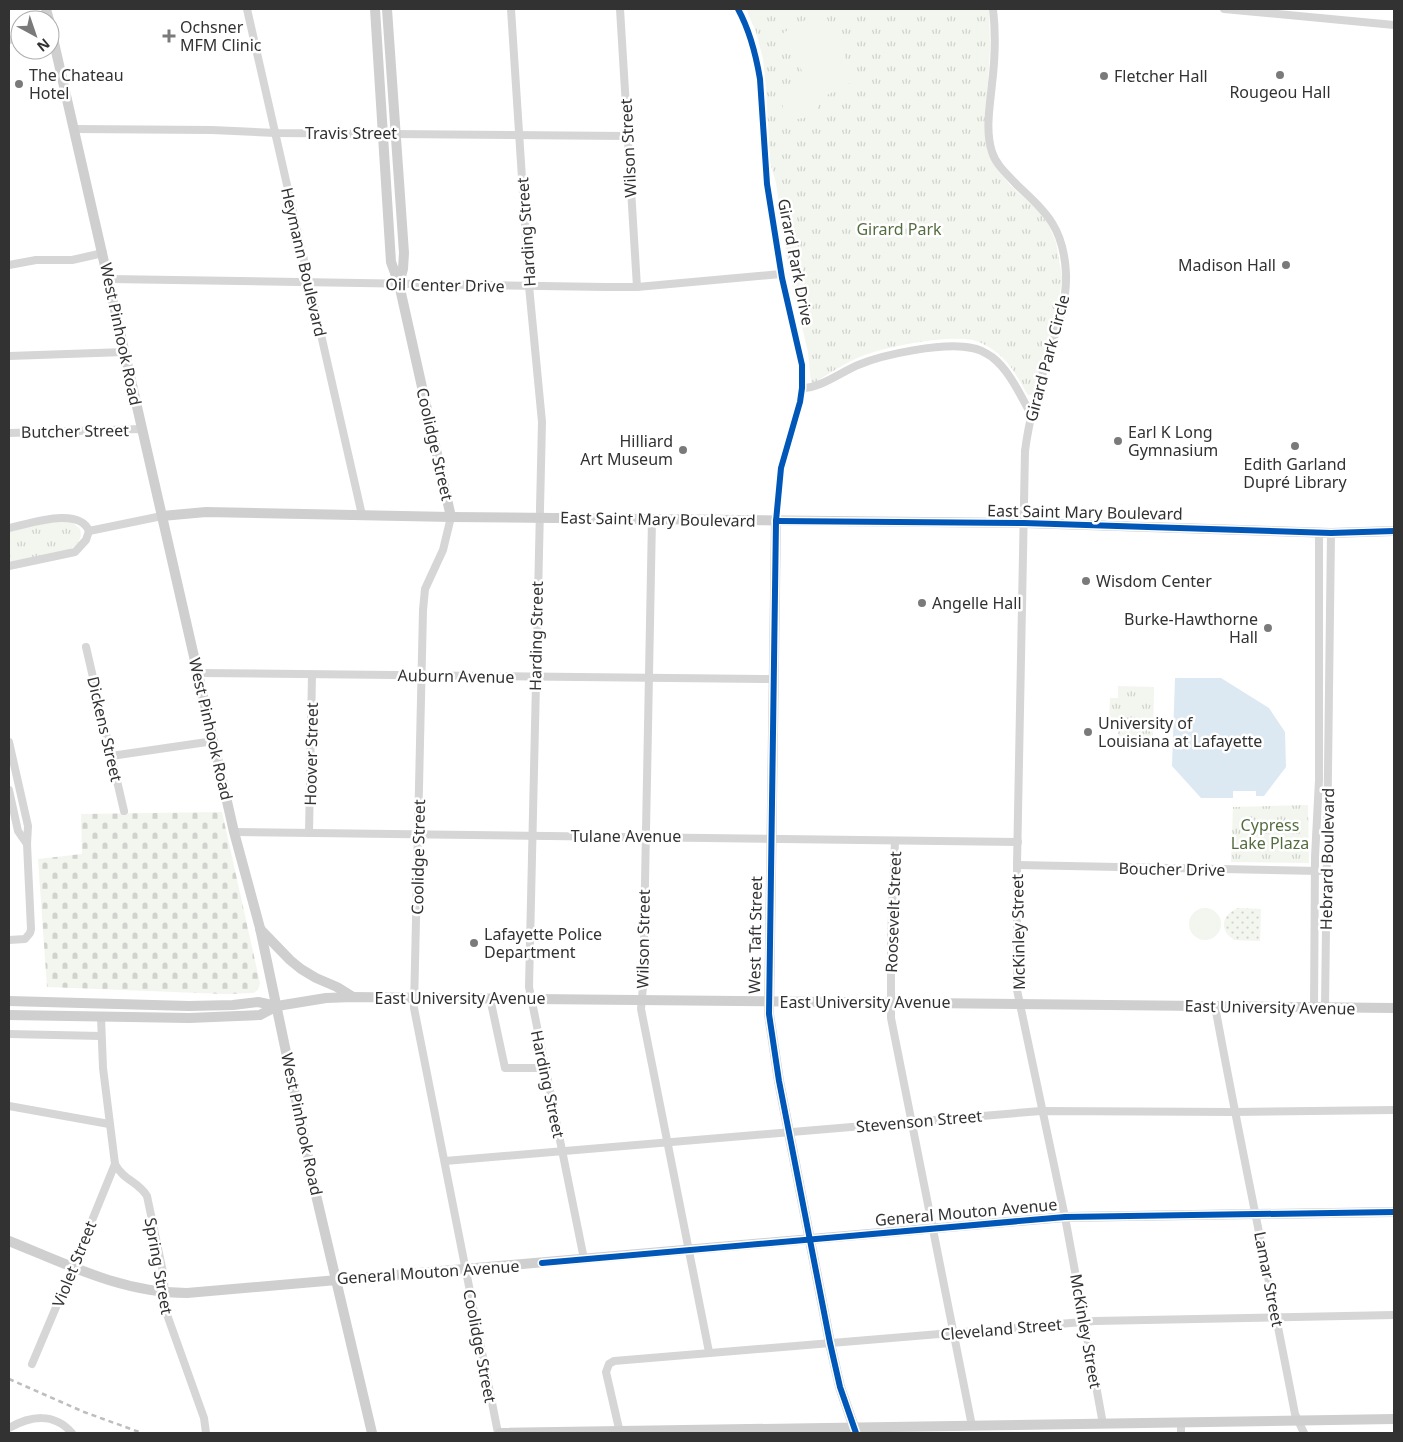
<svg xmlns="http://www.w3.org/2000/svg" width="1403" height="1442" font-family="'Noto Sans',sans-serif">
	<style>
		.grass { fill: url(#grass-dots) }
		.cemetery { fill: url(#cemetery-stones) }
		.park { fill: url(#park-tufts) }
		.garden { fill: #f2f6ee }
		.water { fill: #dde9f2 }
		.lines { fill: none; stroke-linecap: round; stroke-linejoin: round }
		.street { stroke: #d6d6d6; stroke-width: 8 }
		.secondary { stroke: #cfcfcf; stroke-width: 10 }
		.rail { stroke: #bebebe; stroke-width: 2.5; stroke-dasharray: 5 4; stroke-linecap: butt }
		.cycleway-casing { stroke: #fff; stroke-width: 9 }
		.cycleway { stroke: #0057b8; stroke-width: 6 }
		.poi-dot { fill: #7a7a7a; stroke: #fff; stroke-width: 2 }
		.labels { text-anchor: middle; stroke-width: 5; stroke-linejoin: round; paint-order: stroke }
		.poi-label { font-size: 16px; fill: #323232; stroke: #fff; text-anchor: start }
		.street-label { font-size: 16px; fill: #323232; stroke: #fff }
		.park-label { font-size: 16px; fill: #546d3f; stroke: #fff }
	</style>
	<defs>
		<pattern id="grass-dots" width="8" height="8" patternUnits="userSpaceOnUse" patternTransform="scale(1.25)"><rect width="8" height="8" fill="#f2f6ee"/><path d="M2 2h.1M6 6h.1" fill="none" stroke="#d0d3cd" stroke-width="1.8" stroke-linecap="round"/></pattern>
		<pattern id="cemetery-stones" width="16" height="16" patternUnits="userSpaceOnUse" patternTransform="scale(1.25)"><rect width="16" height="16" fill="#f2f6ee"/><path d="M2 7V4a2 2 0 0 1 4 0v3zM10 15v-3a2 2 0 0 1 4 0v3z" fill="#d0d3cd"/></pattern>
		<pattern id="park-tufts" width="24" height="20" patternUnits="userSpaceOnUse" patternTransform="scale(1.25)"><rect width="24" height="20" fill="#f2f6ee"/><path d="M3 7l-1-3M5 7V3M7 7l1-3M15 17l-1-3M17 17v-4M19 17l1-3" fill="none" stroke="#d0d3cd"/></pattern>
	</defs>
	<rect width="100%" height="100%" fill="#fff"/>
	<path class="grass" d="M1238 908 1261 909 1260 941 1234 940C1219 930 1221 915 1238 908Z"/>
	<path class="cemetery" d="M222 812 260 983 258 990 253 993 225 994 47 987 38 859 82 854 81 814Z"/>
	<g class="park">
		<path d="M746 9H989L990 49 985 131 988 153 996 168 1011 186 1039 211 1049 226 1056 242 1062 278 1058 309 1032 395H1028C1019 380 1011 363 996 352 990 347 980 342 973 340 948 335 895 345 871 353 850 359 832 372 814 383L811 382 808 352 789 271 776 183 770 162 766 87 763 59 756 32Z"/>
		<path d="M62 520 72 522 80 529C83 539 77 545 69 550L9 562V531Z"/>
		<path d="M1118 686 1154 687 1153 738 1118 737V724L1109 722 1110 698H1118Z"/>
		<path d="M1308 805 1309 863 1231 862 1233 807Z"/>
	</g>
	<g class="garden">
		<path d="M823 10 856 80 819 99 816 116 785 121 780 88 801 81 810 87 783 33Z"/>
		<circle cx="1205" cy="924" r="16"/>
	</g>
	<path class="water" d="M1175 678H1221L1269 708 1285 732 1286 767 1264 796H1256V791H1233V798H1201L1172 766Z"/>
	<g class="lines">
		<g class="street">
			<path d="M247 9 362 515"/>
			<path d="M511 9 529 286 542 422 529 987 584 1259"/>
			<path d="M620 9 637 287"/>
			<path d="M738 9C750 31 756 55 760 79L767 184 782 278 802 365V388L800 402 781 468 776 521"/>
			<path d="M993 9C996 34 995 59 992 84 990 106 985 130 992 152 996 165 1008 175 1017 185 1048 214 1064 229 1066 274 1067 304 1056 331 1047 359 1038 389 1029 419 1025 451L1017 865V990L1065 1217 1103 1424"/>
			<path d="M1224 9 1394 25"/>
			<path d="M9 40 20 38"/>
			<path d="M74 129 212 130 275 133 627 136"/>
			<path d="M9 265 36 260H72L103 253"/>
			<path d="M109 279 606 287H637L781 274"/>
			<path d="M9 356 125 352"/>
			<path d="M802 388C821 388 841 372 858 365 884 354 944 342 972 348 979 349 986 353 992 357 1010 371 1020 395 1031 414"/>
			<path d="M9 433 142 429"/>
			<path d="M451 517 443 550 425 589 423 610 414 1008 498 1433"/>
			<path d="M652 519 643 986 641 1009 709 1352"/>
			<path d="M9 528C29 524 79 506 89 531"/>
			<path d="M89 531 162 516"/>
			<path d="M9 566 75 552 86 540 89 531"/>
			<path d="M86 647 124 811"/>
			<path d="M198 673 773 679"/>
			<path d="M9 742 28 826 27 844 31 929 30 933 25 939 9 940"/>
			<path d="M111 756 214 741"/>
			<path d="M9 790 18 831 27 844"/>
			<path d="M234 832C495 835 756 838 1018 842"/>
			<path d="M309 833 312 675"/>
			<path d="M895 841 891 940V1018L972 1426"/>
			<path d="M1017 865 1319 871"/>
			<path d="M490 998 505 1068H544"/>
			<path d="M1215 1006C1240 1143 1269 1278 1295 1414L1304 1433"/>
			<path d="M1314 1007 1315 857 1319 780V532"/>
			<path d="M1325 1007 1331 533"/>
			<path d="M101 1017 103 1068 115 1164C124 1181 138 1181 147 1196L164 1277 165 1309 204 1418 206 1433"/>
			<path d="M9 1034 101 1036"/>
			<path d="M9 1106 109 1124"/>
			<path d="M445 1161 1041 1111 1234 1112 1394 1110"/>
			<path d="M32 1364 73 1267 115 1164"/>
			<path d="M1181 1423V1433"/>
			<path d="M9 1428C30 1416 54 1412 72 1433"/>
			<path d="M620 1433 606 1372 609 1364 614 1361 1095 1321 1394 1315"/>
		</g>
		<g class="secondary">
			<path d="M46 9 49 20"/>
			<path d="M375 9 391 262 399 284 451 517"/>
			<path d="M387 9 404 253 403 269 399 284"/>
			<path d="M50 25 234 832 260 928 316 1195 372 1433"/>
			<path d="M162 516 206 512 451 517 1024 523 1331 533 1394 531"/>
			<path d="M776 521 769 1014 779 1081 830 1343 840 1387 856 1433"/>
			<path d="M260 929 290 960 301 969 316 978 337 987 353 997"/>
			<path d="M9 1001 189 1006 233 1005 258 1002 277 1006"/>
			<path d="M9 1015 189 1018 260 1015 277 1006 326 998 353 997 1394 1008"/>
			<path d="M9 1241C66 1264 123 1293 187 1293L1065 1217 1394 1212"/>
			<path d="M500 1433 1394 1419"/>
		</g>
		<path class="rail" d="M9 1379 84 1412 142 1433"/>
		<defs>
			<g id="cycleway">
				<path d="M738 9C750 31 756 55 760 79L767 184 782 278 802 365V388L800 402 781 468 776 521 769 1014 779 1081 830 1343 840 1387 856 1433"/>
				<path d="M776 521 1024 523 1331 533 1394 531"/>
				<path d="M542 1263 1065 1217 1394 1212"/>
			</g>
		</defs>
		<use href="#cycleway" class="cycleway-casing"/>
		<use href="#cycleway" class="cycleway"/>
	</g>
	<g class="poi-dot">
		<path d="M166.5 28.5h5v5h5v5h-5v5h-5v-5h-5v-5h5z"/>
		<circle cx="1280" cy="75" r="5"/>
		<circle cx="1104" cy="76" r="5"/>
		<circle cx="19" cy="84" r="5"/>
		<circle cx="1286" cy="265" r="5"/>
		<circle cx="1118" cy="441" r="5"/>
		<circle cx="1295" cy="446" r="5"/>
		<circle cx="683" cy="450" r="5"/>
		<circle cx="1086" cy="581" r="5"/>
		<circle cx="922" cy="603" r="5"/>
		<circle cx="1268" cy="628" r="5"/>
		<circle cx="1088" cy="732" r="5"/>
		<circle cx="474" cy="943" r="5"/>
	</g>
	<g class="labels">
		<g class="poi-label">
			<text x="180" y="33">Ochsner<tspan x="180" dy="18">MFM Clinic</tspan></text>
			<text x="29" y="81">The Chateau<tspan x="29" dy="18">Hotel</tspan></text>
			<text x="1114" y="82">Fletcher Hall</text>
			<text x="1280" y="98" text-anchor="middle">Rougeou Hall</text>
			<text x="1276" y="271" text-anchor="end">Madison Hall</text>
			<text x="1128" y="438">Earl K Long<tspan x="1128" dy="18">Gymnasium</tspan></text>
			<text x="673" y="447" text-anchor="end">Hilliard<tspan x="673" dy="18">Art Museum</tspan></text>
			<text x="1295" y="470" text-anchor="middle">Edith Garland<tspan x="1295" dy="18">Dupré Library</tspan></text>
			<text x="1096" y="587">Wisdom Center</text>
			<text x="932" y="609">Angelle Hall</text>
			<text x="1258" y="625" text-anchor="end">Burke-Hawthorne<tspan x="1258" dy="18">Hall</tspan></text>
			<text x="1098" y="729">University of<tspan x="1098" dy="18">Louisiana at Lafayette</tspan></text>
			<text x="484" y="940">Lafayette Police<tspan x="484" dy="18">Department</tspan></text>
		</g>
		<g class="street-label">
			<text x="351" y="139">Travis Street</text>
			<text transform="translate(628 148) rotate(-93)" y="6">Wilson Street</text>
			<text transform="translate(526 232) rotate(-94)" y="6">Harding Street</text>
			<text transform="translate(304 262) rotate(77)" y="6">Heymann Boulevard</text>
			<text transform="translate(796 262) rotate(79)" y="6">Girard Park Drive</text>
			<text transform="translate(445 285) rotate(1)" y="6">Oil Center Drive</text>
			<text transform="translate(121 334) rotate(78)" y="6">West Pinhook Road</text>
			<text transform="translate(1047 358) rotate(-75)" y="6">Girard Park Circle</text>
			<text transform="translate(75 431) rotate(-1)" y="6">Butcher Street</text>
			<text transform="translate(435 444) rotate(77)" y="6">Coolidge Street</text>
			<text transform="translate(1085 512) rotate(1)" y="6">East Saint Mary Boulevard</text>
			<text transform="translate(658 519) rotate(1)" y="6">East Saint Mary Boulevard</text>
			<text transform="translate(536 636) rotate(-89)" y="6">Harding Street</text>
			<text transform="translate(456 676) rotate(1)" y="6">Auburn Avenue</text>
			<text transform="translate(105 729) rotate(77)" y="6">Dickens Street</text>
			<text transform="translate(211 729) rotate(77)" y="6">West Pinhook Road</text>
			<text transform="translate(311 754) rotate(-89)" y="6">Hoover Street</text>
			<text x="626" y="842">Tulane Avenue</text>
			<text transform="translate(418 857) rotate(-89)" y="6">Coolidge Street</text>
			<text transform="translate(1327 859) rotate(-89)" y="6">Hebrard Boulevard</text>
			<text transform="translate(1172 869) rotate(1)" y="6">Boucher Drive</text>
			<text transform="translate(893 912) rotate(-88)" y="6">Roosevelt Street</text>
			<text transform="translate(1018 932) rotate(-91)" y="6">McKinley Street</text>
			<text transform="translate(755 935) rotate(-89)" y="6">West Taft Street</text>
			<text transform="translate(643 939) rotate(-89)" y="6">Wilson Street</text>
			<text x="460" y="1004">East University Avenue</text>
			<text x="865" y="1008">East University Avenue</text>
			<text transform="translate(1270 1007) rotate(1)" y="6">East University Avenue</text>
			<text transform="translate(548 1084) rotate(78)" y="6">Harding Street</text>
			<text transform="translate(919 1121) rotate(-5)" y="6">Stevenson Street</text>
			<text transform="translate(302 1124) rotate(78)" y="6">West Pinhook Road</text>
			<text transform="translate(966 1212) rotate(-5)" y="6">General Mouton Avenue</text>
			<text transform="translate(74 1264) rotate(-68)" y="6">Violet Street</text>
			<text transform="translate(159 1266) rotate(80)" y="6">Spring Street</text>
			<text transform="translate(428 1272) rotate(-4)" y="6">General Mouton Avenue</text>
			<text transform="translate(1269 1279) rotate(79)" y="6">Lamar Street</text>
			<text transform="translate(1001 1329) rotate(-5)" y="6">Cleveland Street</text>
			<text transform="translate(1086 1331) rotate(80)" y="6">McKinley Street</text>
			<text transform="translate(480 1346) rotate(79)" y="6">Coolidge Street</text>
		</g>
		<g class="park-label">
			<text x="899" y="235">Girard Park</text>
			<text x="1270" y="831">Cypress<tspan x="1270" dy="18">Lake Plaza</tspan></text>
		</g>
	</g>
	<rect width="1403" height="1442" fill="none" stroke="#323232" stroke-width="20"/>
	<g transform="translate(35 35) rotate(140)"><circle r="24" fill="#ffffff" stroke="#adadad"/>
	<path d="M0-4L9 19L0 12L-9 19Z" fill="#7a7a7a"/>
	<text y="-8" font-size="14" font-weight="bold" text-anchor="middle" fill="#323232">N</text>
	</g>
</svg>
